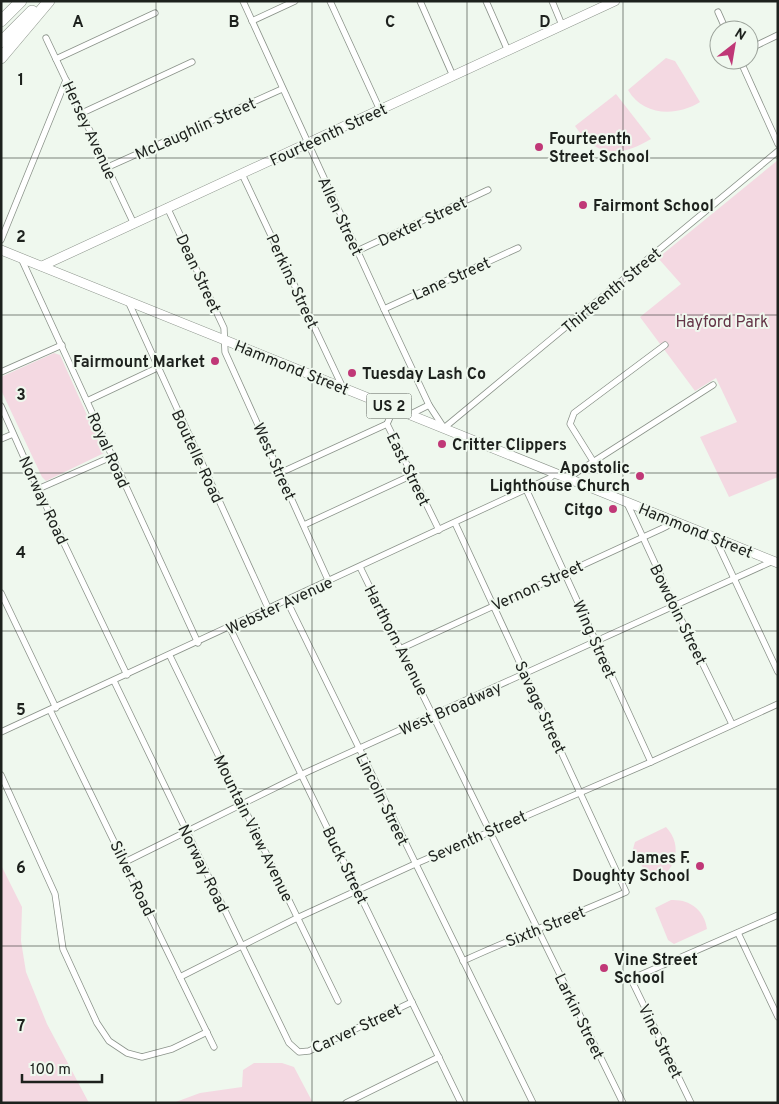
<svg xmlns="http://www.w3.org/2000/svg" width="779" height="1104" font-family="Overpass,sans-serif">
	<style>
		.green { fill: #f4d9e2 }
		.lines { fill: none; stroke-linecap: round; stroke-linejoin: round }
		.street-casing { stroke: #8a9289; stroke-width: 7 }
		.secondary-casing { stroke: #8a9289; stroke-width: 10 }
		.primary-casing { stroke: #8a9289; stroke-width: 10 }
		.highway-casing { stroke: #8a9289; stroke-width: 12 }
		.street { stroke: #fff; stroke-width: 5.5 }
		.secondary { stroke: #fff; stroke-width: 9 }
		.primary { stroke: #fff; stroke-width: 9 }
		.highway { stroke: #fff; stroke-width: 11 }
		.grid { fill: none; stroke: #1d211d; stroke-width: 1; stroke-opacity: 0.55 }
		.poi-dot { fill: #c03877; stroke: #eff8ee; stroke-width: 2 }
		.labels { text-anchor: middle; stroke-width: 4; stroke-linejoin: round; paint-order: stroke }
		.shield { fill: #eff8ee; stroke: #5c625c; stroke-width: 1 }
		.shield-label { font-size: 15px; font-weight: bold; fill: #1d211d }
		.street-label { font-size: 16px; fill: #1d211d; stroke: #eff8ee }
		.poi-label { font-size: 16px; font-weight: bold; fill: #1d211d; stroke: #eff8ee; text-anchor: start }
		.park-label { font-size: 16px; fill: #643447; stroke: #eff8ee }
		.grid-label { font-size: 16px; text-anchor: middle; font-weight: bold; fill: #1d211d; stroke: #eff8ee; stroke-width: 4; stroke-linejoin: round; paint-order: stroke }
	</style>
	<rect width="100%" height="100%" fill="#eff8ee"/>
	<g class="green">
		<path d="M666 58 675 61 700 102C676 117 643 116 628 90Z"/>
		<path d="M616 94 651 139C621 157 596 158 575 126Z"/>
		<path d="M778 160V477L729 497 700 437 737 422 716 378 695 391 640 317 681 284 658 258Z"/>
		<path d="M54 353 60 355 104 453 46 481 42 477 1 390V377Z"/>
		<path d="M666 827C684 846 676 875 650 881L633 849 635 842Z"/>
		<path d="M1 865 22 907 21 941 26 972 47 1024 89 1103H1Z"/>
		<path d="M671 900C690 899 704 910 707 929L674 944 668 940 655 908Z"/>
		<path d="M254 1063H282L294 1067 313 1103H173L200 1093 242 1087 243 1070Z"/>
	</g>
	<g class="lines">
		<defs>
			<g id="street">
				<path d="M243 1 384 309 429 405 444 428 778 151"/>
				<path d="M330 1 380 110"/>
				<path d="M420 1 453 76"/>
				<path d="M486 1 508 51"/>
				<path d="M552 1 562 25"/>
				<path d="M718 12 726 30"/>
				<path d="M252 21 295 1"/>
				<path d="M46 38 133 222"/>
				<path d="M749 49 778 35"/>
				<path d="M56 59 155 13"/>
				<path d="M740 60 778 144"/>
				<path d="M82 113 192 62"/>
				<path d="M108 167 282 89"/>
				<path d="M242 174 343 388"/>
				<path d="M167 207 224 328 225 352 329 582"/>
				<path d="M1 240 66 80"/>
				<path d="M357 251 488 190"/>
				<path d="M21 258 198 643"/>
				<path d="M128 301 269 610"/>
				<path d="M384 309 518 248"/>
				<path d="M1 372 62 345"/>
				<path d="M87 401 157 368"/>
				<path d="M1 406 38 489 127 675"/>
				<path d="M394 408 387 424 439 530"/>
				<path d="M409 415 429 405"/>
				<path d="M1 439 13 434"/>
				<path d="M593 461 570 424 574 413 665 345"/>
				<path d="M280 473 387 424"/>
				<path d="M568 478 713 385"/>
				<path d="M38 489 111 457"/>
				<path d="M526 489 651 762"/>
				<path d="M627 503 678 613 732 724"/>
				<path d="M455 523 626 892C572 916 517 936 463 961"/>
				<path d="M304 525 410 476"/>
				<path d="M715 538 778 672"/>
				<path d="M360 567 623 1103"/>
				<path d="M1 593 56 708"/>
				<path d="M287 601 533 1103"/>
				<path d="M230 628 461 1103"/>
				<path d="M400 649 661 529 667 526 670 519"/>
				<path d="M170 656 338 1001"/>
				<path d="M114 681 289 1043 299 1052 309 1051 412 1002"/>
				<path d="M50 710 214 1047"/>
				<path d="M1 732 550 478 555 473"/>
				<path d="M1 775 55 894 63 949 97 1023 109 1041 127 1053 142 1057 172 1049 207 1032"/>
				<path d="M125 862 307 772 773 561"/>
				<path d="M738 933 778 1017"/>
				<path d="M180 977 297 918 415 864 651 762 778 704"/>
				<path d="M346 1103 439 1057"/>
				<path d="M691 1103 631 979 778 915"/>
			</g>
			<path id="secondary" d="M42 266 615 1"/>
			<path id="primary" d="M1 250 778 563"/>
			<g id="highway">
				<path d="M1 21 21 1"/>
				<path d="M1 42 32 11"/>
				<path d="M1 58 49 1"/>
			</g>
		</defs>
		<use href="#street" class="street-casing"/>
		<use href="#secondary" class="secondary-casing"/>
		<use href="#primary" class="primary-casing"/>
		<use href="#highway" class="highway-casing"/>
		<use href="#street" class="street"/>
		<use href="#secondary" class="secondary"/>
		<use href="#primary" class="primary"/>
		<use href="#highway" class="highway"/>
	</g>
	<path class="grid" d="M156 1V1103M312 1V1103M467 1V1103M623 1V1103M1 158H778M1 315H778M1 473H778M1 631H778M1 789H778M1 946H778"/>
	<g class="poi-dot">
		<circle cx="539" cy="147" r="5"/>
		<circle cx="583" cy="205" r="5"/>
		<circle cx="215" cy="361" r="5"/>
		<circle cx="352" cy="373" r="5"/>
		<circle cx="442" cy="444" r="5"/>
		<circle cx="640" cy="476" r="5"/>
		<circle cx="613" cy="509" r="5"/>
		<circle cx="700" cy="866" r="5"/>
		<circle cx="604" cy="968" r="5"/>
	</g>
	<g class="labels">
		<rect class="shield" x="366.5" y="393.5" width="45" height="25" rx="4"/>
		<g class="shield-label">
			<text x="389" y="411">US 2</text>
		</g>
		<g class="street-label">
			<text transform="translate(195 128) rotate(-24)" y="6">McLaughlin Street</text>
			<text transform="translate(90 130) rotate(65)" y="6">Hersey Avenue</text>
			<text transform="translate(328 134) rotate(-25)" y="6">Fourteenth Street</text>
			<text transform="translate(341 216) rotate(65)" y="6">Allen Street</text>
			<text transform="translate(422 221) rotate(-25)" y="6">Dexter Street</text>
			<text transform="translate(199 273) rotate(65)" y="6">Dean Street</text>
			<text transform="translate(451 278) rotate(-24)" y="6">Lane Street</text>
			<text transform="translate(293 281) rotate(65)" y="6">Perkins Street</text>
			<text transform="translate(611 290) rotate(-40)" y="6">Thirteenth Street</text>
			<text transform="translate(292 367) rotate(22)" y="6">Hammond Street</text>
			<text transform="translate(109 450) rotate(66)" y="6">Royal Road</text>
			<text transform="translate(198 456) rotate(65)" y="6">Boutelle Road</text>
			<text transform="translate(275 461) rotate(66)" y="6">West Street</text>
			<text transform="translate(409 469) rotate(64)" y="6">East Street</text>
			<text transform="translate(44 500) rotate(65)" y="6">Norway Road</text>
			<text transform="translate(696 530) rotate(22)" y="6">Hammond Street</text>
			<text transform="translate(537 585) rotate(-25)" y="6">Vernon Street</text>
			<text transform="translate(279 605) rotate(-25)" y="6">Webster Avenue</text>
			<text transform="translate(679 614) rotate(64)" y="6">Bowdoin Street</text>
			<text transform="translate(595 639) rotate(66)" y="6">Wing Street</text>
			<text transform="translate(397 640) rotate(63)" y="6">Harthorn Avenue</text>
			<text transform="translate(541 707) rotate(65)" y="6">Savage Street</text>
			<text transform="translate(450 708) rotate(-24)" y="6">West Broadway</text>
			<text transform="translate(383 799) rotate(64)" y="6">Lincoln Street</text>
			<text transform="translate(254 828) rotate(64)" y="6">Mountain View Avenue</text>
			<text transform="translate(477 836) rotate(-24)" y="6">Seventh Street</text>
			<text transform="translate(346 865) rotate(64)" y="6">Buck Street</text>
			<text transform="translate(204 868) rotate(64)" y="6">Norway Road</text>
			<text transform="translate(133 878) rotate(64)" y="6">Silver Road</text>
			<text transform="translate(545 926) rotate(-22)" y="6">Sixth Street</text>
			<text transform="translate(580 1016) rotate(64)" y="6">Larkin Street</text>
			<text transform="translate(356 1028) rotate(-25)" y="6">Carver Street</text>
			<text transform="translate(661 1041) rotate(64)" y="6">Vine Street</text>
		</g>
		<g class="poi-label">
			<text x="549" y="144">Fourteenth<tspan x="549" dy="18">Street School</tspan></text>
			<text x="593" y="211">Fairmont School</text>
			<text x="205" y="367" text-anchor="end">Fairmount Market</text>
			<text x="362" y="379">Tuesday Lash Co</text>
			<text x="452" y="450">Critter Clippers</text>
			<text x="630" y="473" text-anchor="end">Apostolic<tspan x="630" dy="18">Lighthouse Church</tspan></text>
			<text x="603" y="515" text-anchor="end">Citgo</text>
			<text x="690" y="863" text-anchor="end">James F.<tspan x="690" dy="18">Doughty School</tspan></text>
			<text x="614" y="965">Vine Street<tspan x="614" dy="18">School</tspan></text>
		</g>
		<g class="park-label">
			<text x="722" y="327">Hayford Park</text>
		</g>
	</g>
	<g class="grid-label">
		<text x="78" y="27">A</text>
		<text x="234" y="27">B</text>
		<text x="390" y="27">C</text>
		<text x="545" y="27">D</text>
		<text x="21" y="85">1</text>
		<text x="21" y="242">2</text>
		<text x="21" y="400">3</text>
		<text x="21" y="558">4</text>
		<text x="21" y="715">5</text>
		<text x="21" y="873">6</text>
		<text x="21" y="1031">7</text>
	</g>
	<rect width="779" height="1104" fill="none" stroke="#1d211d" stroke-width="5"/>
	<g transform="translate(734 45) rotate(31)"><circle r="24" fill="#eff8ee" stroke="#9ba29a"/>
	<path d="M0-4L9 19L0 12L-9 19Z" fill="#c03877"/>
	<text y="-8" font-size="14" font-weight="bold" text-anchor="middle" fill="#1d211d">N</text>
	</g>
	<path d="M22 1074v8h80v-8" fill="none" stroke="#1d211d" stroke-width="2.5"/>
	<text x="30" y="1074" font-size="15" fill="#1d211d" stroke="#eff8ee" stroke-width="4" paint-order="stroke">100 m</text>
</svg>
